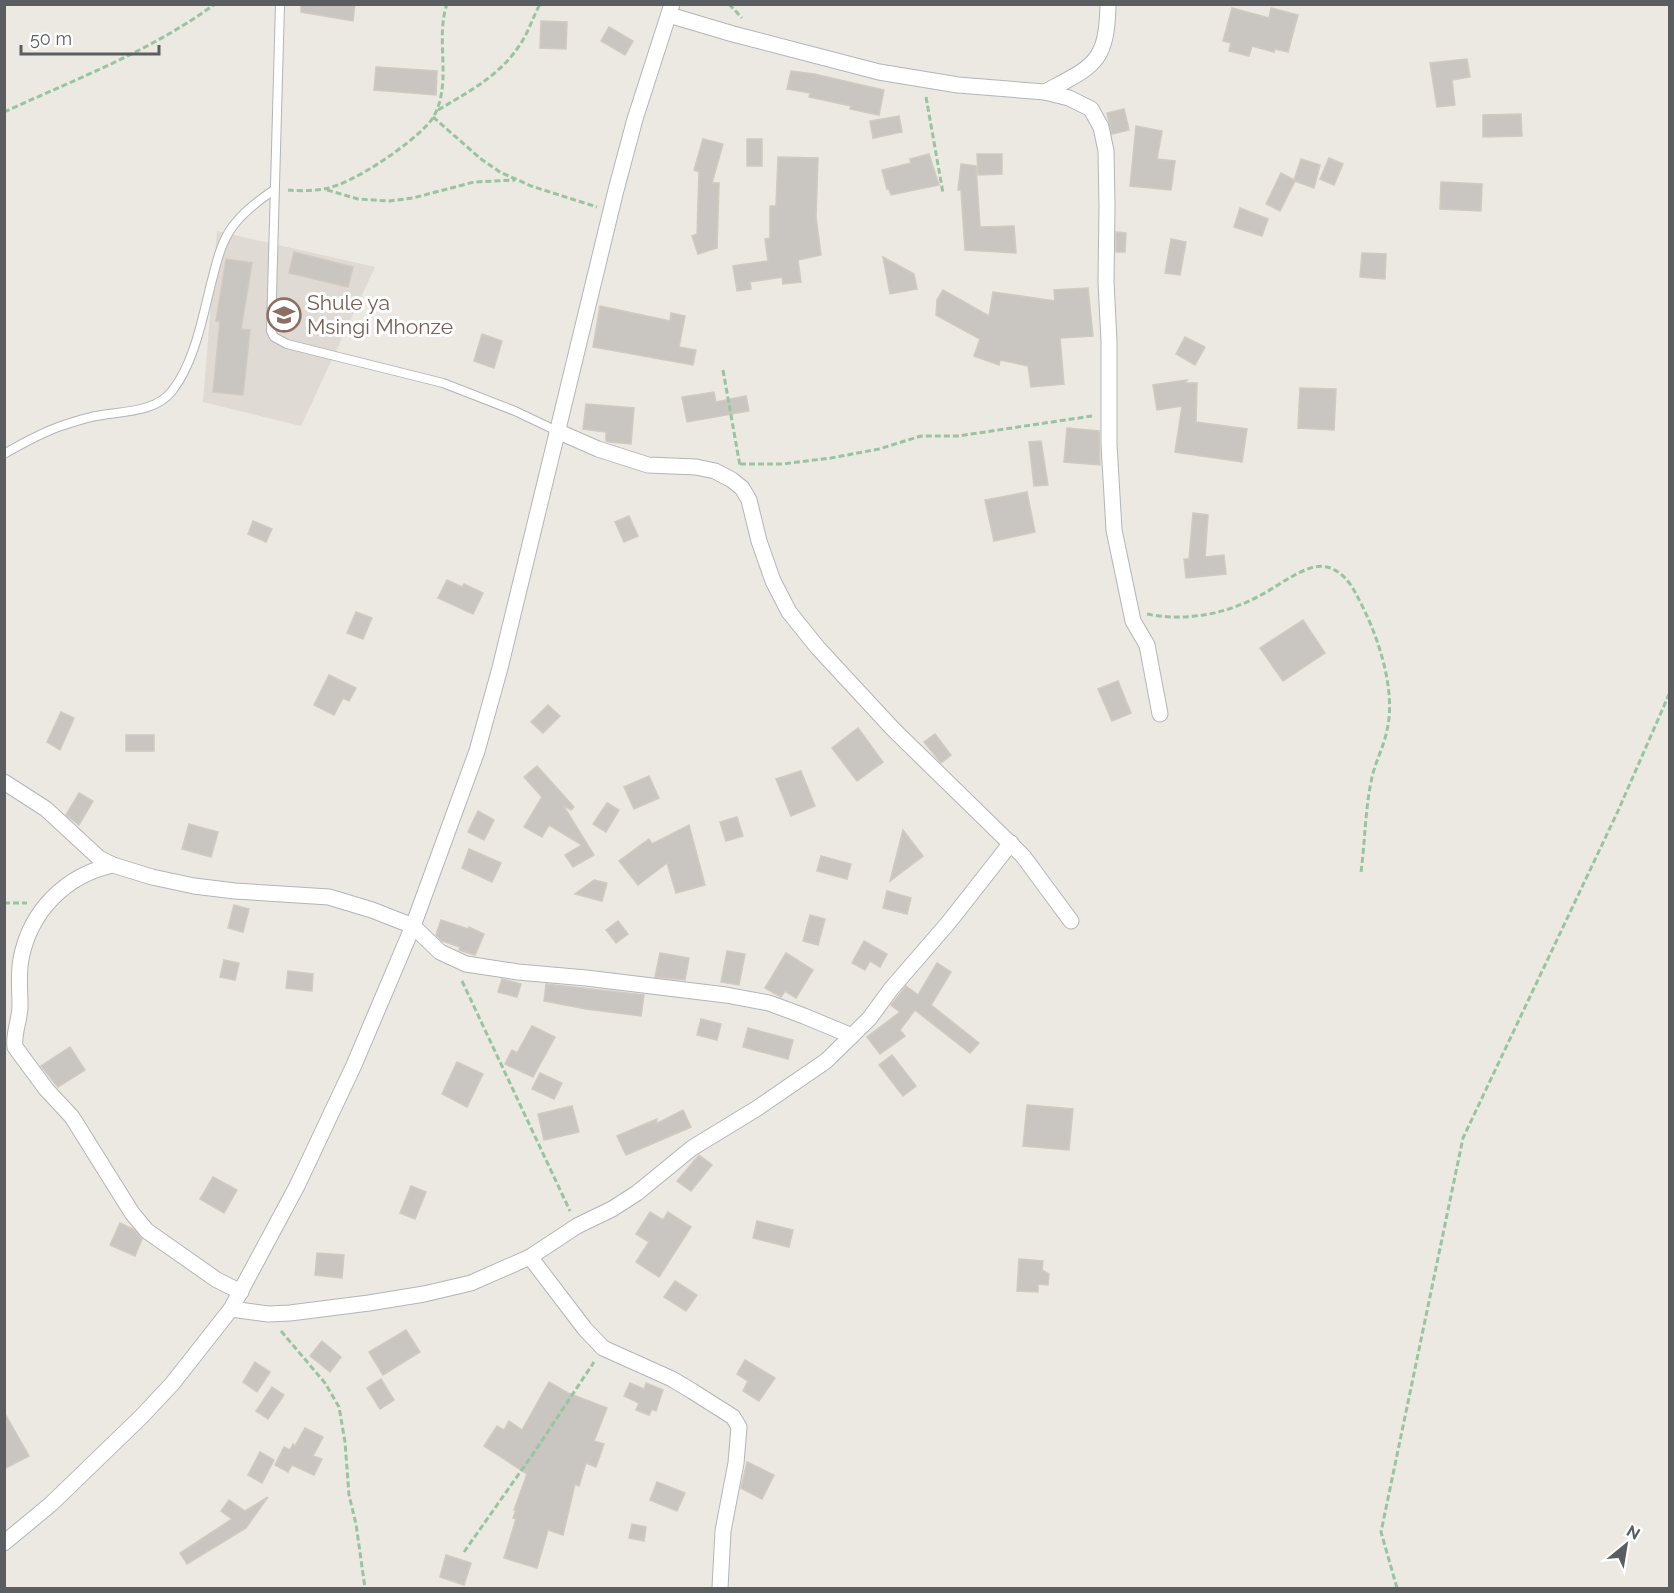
<svg xmlns="http://www.w3.org/2000/svg" width="1674" height="1593" font-family="Raleway,sans-serif">
	<style>
		.education { fill: #dfdad3 }
		.building { fill: #c9c5c0; stroke: #d0cac0; stroke-width: 1.5 }
		.lines { fill: none; stroke-linecap: round; stroke-linejoin: round }
		.lane-casing { stroke: #b2b5b8; stroke-width: 10 }
		.street-casing { stroke: #b2b5b8; stroke-width: 17 }
		.path { stroke: #9ac3a2; stroke-width: 3; stroke-dasharray: 6 3; stroke-linecap: butt }
		.lane { stroke: #fff; stroke-width: 8 }
		.street { stroke: #fff; stroke-width: 15 }
		.labels { text-anchor: middle; stroke-width: 6; stroke-linejoin: round; paint-order: stroke }
		.education-label { font-size: 21px; fill: #785e54; stroke: #fff; text-anchor: start }
	</style>
	<rect width="100%" height="100%" fill="#ece9e2"/>
	<path class="education" d="M217 231 375 267 301 426 203 402Z"/>
	<g class="building">
		<path d="M301 4H355L353 21 301 12Z"/>
		<path d="M1232 8 1269 18 1271 8 1298 15 1288 52 1275 49 1274 52 1252 46 1249 56 1229 51 1231 43 1223 41Z"/>
		<path d="M541 21 567 22 566 49 540 48Z"/>
		<path d="M609 27 633 41 625 55 601 41Z"/>
		<path d="M1467 59 1470 77 1452 80 1455 105 1437 107 1430 63Z"/>
		<path d="M376 67 437 71 436 95 374 90Z"/>
		<path d="M791 71 814 74 884 90 879 115 850 109 851 106 809 97 810 93 787 89Z"/>
		<path d="M1124 109 1129 130 1112 134 1107 113Z"/>
		<path d="M1521 114 1522 136 1483 137V115Z"/>
		<path d="M899 116 902 132 873 138 870 121Z"/>
		<path d="M1136 126 1162 131 1157 159 1175 161 1171 190 1130 186Z"/>
		<path d="M703 139 723 144 712 183H719L717 248 698 254 692 236 697 234 699 172 694 170Z"/>
		<rect x="747" y="139" width="15" height="27"/>
		<path d="M929 154 939 185 891 195 889 189H887L882 170 911 163 910 159Z"/>
		<path d="M977 154H1002V174L978 175Z"/>
		<path d="M778 157 818 158 816 217 821 255 798 260 801 282 783 284 782 277 750 282 751 289 737 291 733 266 768 261 765 239 770 238V206H776Z"/>
		<path d="M1329 158 1343 164 1334 185 1320 179Z"/>
		<path d="M1301 159 1320 165 1314 188 1295 181 1280 211 1266 204 1281 173 1294 180Z"/>
		<path d="M961 164 976 166 980 227 1014 226 1016 253 965 250 961 190H958Z"/>
		<path d="M1441 182 1482 184 1481 211 1440 209Z"/>
		<path d="M1240 208 1268 219 1262 236 1234 227Z"/>
		<path d="M1116 232 1126 233 1125 252H1116Z"/>
		<path d="M1171 239 1186 242 1180 275 1165 273Z"/>
		<path d="M294 252 353 267 348 287 289 273Z"/>
		<path d="M1362 253 1386 254 1385 279 1360 277Z"/>
		<path d="M883 257 914 274 917 289 890 294Z"/>
		<path d="M226 259 252 263 241 329 250 330 243 395 213 392 220 321H216Z"/>
		<path d="M1088 288 1093 336 1060 338 1064 384 1031 387 1028 366 1000 360 999 365 974 356 980 339 936 315 937 300 943 290 989 316 993 292 1055 301 1054 290Z"/>
		<path d="M600 306 670 321 671 313 685 316 679 347 696 350 693 365 593 347Z"/>
		<path d="M482 334 502 341 494 368 474 361Z"/>
		<path d="M1185 337 1205 347 1195 365 1176 354Z"/>
		<path d="M1187 380 1185 383H1197L1196 422 1247 429 1242 462 1175 452 1182 406 1157 410 1153 385Z"/>
		<path d="M1300 388 1336 389 1334 430 1298 428Z"/>
		<path d="M714 392 716 402 746 396 749 411 687 422 682 397Z"/>
		<path d="M586 404 634 408 631 444 609 442 606 441V432L583 429Z"/>
		<path d="M1067 428 1099 431 1100 465 1064 462Z"/>
		<path d="M1041 441 1048 485 1034 486 1029 442Z"/>
		<path d="M1027 492 1035 532 994 541 985 500Z"/>
		<path d="M1193 513 1208 515 1205 557 1224 555 1226 574 1186 578 1184 559H1189Z"/>
		<path d="M629 516 638 536 624 542 615 522Z"/>
		<path d="M253 521 272 529 266 542 248 534Z"/>
		<path d="M447 580 462 587 464 584 483 593 473 614 438 598Z"/>
		<path d="M356 612 372 618 363 639 347 633Z"/>
		<path d="M1303 620 1325 653 1283 681 1260 648Z"/>
		<path d="M329 675 356 688 349 701 343 698 334 715 314 705Z"/>
		<path d="M1118 681 1131 713 1112 721 1098 689Z"/>
		<path d="M548 705 560 716 543 733 531 722Z"/>
		<path d="M61 712 74 718 60 750 47 742Z"/>
		<path d="M858 728 883 762 857 781 832 748Z"/>
		<path d="M935 734 951 755 941 763 924 742Z"/>
		<rect x="126" y="735" width="28" height="16"/>
		<path d="M537 766 574 807 571 810 563 805 594 855 573 867 565 855 582 845 549 825 542 837 524 827 542 797 524 777Z"/>
		<path d="M801 771 815 806 791 816 776 779Z"/>
		<path d="M649 776 659 798 634 809 624 787Z"/>
		<path d="M79 793 93 801 79 825 66 815Z"/>
		<path d="M607 803 619 810 606 832 593 824Z"/>
		<path d="M478 811 494 820 484 840 468 832Z"/>
		<path d="M737 817 743 836 726 841 720 822Z"/>
		<path d="M189 824 218 832 211 857 182 849Z"/>
		<path d="M689 825 705 885 676 893 667 863 638 885 619 861 649 839 652 844Z"/>
		<path d="M903 830 923 856 890 881Z"/>
		<path d="M469 849 501 863 492 882 462 868Z"/>
		<path d="M821 856 851 864 847 879 817 871Z"/>
		<path d="M594 880 607 883 602 901 575 894Z"/>
		<path d="M887 891 911 898 907 914 883 908Z"/>
		<path d="M234 905 249 909 243 932 228 928Z"/>
		<path d="M810 915 825 919 818 945 803 941Z"/>
		<path d="M441 920 468 929 469 927 484 934 475 955 459 950 460 947 442 941 436 935Z"/>
		<path d="M618 921 628 934 616 943 606 930Z"/>
		<path d="M864 941 887 954 880 967 870 961 865 970 852 963Z"/>
		<path d="M727 951 745 954 739 985 721 982Z"/>
		<path d="M660 953 689 958 685 980 655 977Z"/>
		<path d="M786 953 813 970 796 998 785 991 781 997 765 988Z"/>
		<path d="M224 960 239 963 235 980 220 977Z"/>
		<path d="M937 963 951 972 931 1005 979 1043 970 1053 915 1010 900 1030 905 1036 880 1054 867 1037 900 1012 891 1005 906 986 918 995Z"/>
		<path d="M288 971 313 974 312 991 286 988Z"/>
		<path d="M502 979 521 984 517 997 498 992Z"/>
		<path d="M546 984 644 995 641 1016 586 1009 544 1001Z"/>
		<path d="M701 1019 721 1024 717 1040 697 1035Z"/>
		<path d="M532 1026 555 1037 533 1077 505 1064 512 1050 517 1053Z"/>
		<path d="M748 1028 793 1040 788 1059 743 1047Z"/>
		<path d="M70 1047 85 1070 58 1087 41 1066Z"/>
		<path d="M892 1055 916 1086 903 1096 879 1065Z"/>
		<path d="M457 1062 483 1074 467 1107 442 1094Z"/>
		<path d="M540 1073 562 1083 554 1099 532 1089Z"/>
		<path d="M1027 1105 1073 1109 1069 1150 1023 1146Z"/>
		<path d="M572 1106 579 1132 544 1140 538 1114Z"/>
		<path d="M683 1110 691 1127 626 1155 617 1136 657 1119 656 1124Z"/>
		<path d="M699 1155 712 1165 691 1191 677 1181Z"/>
		<path d="M213 1177 237 1190 224 1213 200 1199Z"/>
		<path d="M411 1186 426 1192 415 1219 400 1213Z"/>
		<path d="M650 1212 663 1220 668 1212 691 1227 659 1277 636 1262 649 1242 636 1234Z"/>
		<path d="M757 1221 793 1230 789 1247 753 1238Z"/>
		<path d="M120 1223 133 1229 142 1239 135 1256 110 1245Z"/>
		<path d="M317 1253 344 1255 342 1278 315 1275Z"/>
		<path d="M1019 1259 1043 1261 1042 1270 1049 1274 1048 1285 1038 1284V1292L1017 1291Z"/>
		<path d="M675 1281 697 1295 686 1311 664 1297Z"/>
		<path d="M406 1330 420 1352 383 1375 369 1352Z"/>
		<path d="M322 1341 341 1357 330 1372 310 1356Z"/>
		<path d="M745 1360 775 1378 759 1401 743 1391 748 1381 737 1374Z"/>
		<path d="M255 1362 270 1372 257 1392 243 1382Z"/>
		<path d="M381 1379 394 1400 380 1409 367 1388Z"/>
		<path d="M549 1382 568 1393 607 1408 594 1441 604 1444 596 1467 586 1463 579 1486 575 1484 563 1535 548 1530 537 1568 504 1558 516 1519 513 1518 516 1510H514L527 1474 484 1446 497 1426 504 1430 509 1421 522 1430Z"/>
		<path d="M630 1383 644 1389 646 1383 663 1390 656 1411 652 1409 649 1415 636 1410 639 1403 624 1396Z"/>
		<path d="M272 1387 284 1395 268 1419 256 1411Z"/>
		<path d="M4 1412 29 1456 4 1469Z"/>
		<path d="M305 1428 323 1437 313 1456 322 1459 314 1475 292 1465 288 1472 275 1465 284 1447 290 1450 293 1444 295 1446Z"/>
		<path d="M260 1452 274 1460 262 1483 248 1475Z"/>
		<path d="M747 1462 774 1475 762 1499 741 1488Z"/>
		<path d="M657 1482 685 1493 677 1511 650 1500Z"/>
		<path d="M268 1497 246 1528 187 1564 180 1553 232 1519 221 1511 229 1500 245 1511Z"/>
		<path d="M632 1524 646 1527 644 1541 629 1538Z"/>
		<path d="M446 1555 471 1563 464 1585 440 1577Z"/>
	</g>
	<g class="lines">
		<defs>
			<g id="lane">
				<path d="M280 4 271 331 274 337 287 344 443 383 515 411 557 431"/>
				<path d="M4 454C23 443 41 433 61 426 73 422 85 418 96 416 121 411 155 413 172 391 195 362 203 315 212 280 217 261 221 242 233 226 244 211 259 200 274 190"/>
			</g>
			<g id="street">
				<path d="M669 15 733 34 879 72 958 85 1045 92 1069 98 1091 109 1101 127 1106 151 1107 206 1106 282 1109 341V444L1114 530 1133 621 1147 645 1160 714"/>
				<path d="M1045 92C1093 66 1107 64 1108 4"/>
				<path d="M557 431 598 449 648 465 696 467 715 471 732 480 742 488 749 500 759 541 773 581 789 612 818 648 893 729 1023 856 1071 921"/>
				<path d="M4 782 46 809 99 858 113 865 152 877 194 886 235 891 329 897 372 910 413 926 440 952 466 964 518 972 586 978 726 995 769 1003 804 1016 852 1036"/>
				<path d="M113 865C66 875 30 911 21 959 18 975 20 990 20 1006 20 1020 13 1033 15 1047L46 1089 72 1117 132 1213 147 1231 217 1280 241 1292"/>
				<path d="M530 1257 585 1329 603 1348 672 1379 692 1391 733 1417 739 1427 736 1463 723 1531 720 1588"/>
				<path d="M231 1309 268 1314 290 1313 369 1303 424 1294 471 1283 530 1257 577 1226 612 1209 637 1193 692 1148 756 1109 826 1061 869 1019 891 989 949 922 1011 843"/>
				<path d="M4 1543 51 1504 141 1417 172 1384 231 1309 297 1186 354 1065 413 926 477 751 500 668 616 190 635 119 672 4"/>
			</g>
		</defs>
		<use href="#lane" class="lane-casing"/>
		<use href="#street" class="street-casing"/>
		<g class="path">
			<path d="M729 4 742 18"/>
			<path d="M926 97 943 193"/>
			<path d="M438 110C470 91 501 75 521 43 529 31 533 17 540 4"/>
			<path d="M4 112C76 79 151 51 215 4"/>
			<path d="M433 117 481 159 500 172 531 186 597 207"/>
			<path d="M288 190C299 191 312 191 324 189 353 184 408 146 428 124 435 117 439 106 441 96 447 66 437 33 447 4"/>
			<path d="M327 190 358 199 389 201 413 198 474 182 515 180"/>
			<path d="M723 370 740 466"/>
			<path d="M740 464H782L831 458 879 449 921 436H958L1092 416"/>
			<path d="M1147 614C1185 622 1227 614 1261 595 1278 586 1295 572 1314 567 1334 563 1348 578 1356 594 1376 630 1397 688 1387 730 1384 747 1374 764 1371 782 1365 812 1365 842 1361 872"/>
			<path d="M4 903H27"/>
			<path d="M462 981 570 1211"/>
			<path d="M281 1331 325 1383 339 1407 345 1442 349 1495 356 1524 365 1588"/>
			<path d="M464 1552 535 1451 594 1362"/>
			<path d="M1397 1588 1381 1532 1463 1138 1618 811 1670 692"/>
		</g>
		<use href="#lane" class="lane"/>
		<use href="#street" class="street"/>
	</g>
	<defs>
		<symbol id="school-ring" viewBox="-11 -11 22 22"><circle r="9.5" fill="#fff" stroke="#8d6e63" stroke-width="1.5"/><path d="M0-5L7-2L0 1L-7-2ZM-4 1L0 2.5L4 1V4Q0 6-4 4Z" fill="#8d6e63"/></symbol>
	</defs>
	<g fill-rule="evenodd">
		<use href="#school-ring" x="265" y="296" width="38" height="38"/>
	</g>
	<g class="labels">
		<g class="education-label">
			<text x="307" y="310">Shule ya<tspan x="307" dy="24">Msingi Mhonze</tspan></text>
		</g>
	</g>
	<rect width="1674" height="1593" fill="none" stroke="#5a5e61" stroke-width="12"/>
	<g transform="translate(1626 1545) rotate(30)" stroke="#ffffff" stroke-width="4.5" paint-order="stroke">
	<path d="M0-4.5L10 22L0 15L-10 22Z" fill="#5a5e61"/>
	<text y="-9" font-size="16" font-weight="bold" text-anchor="middle" fill="#5a5e61">N</text>
	</g>
	<path d="M21 45v9h138v-9" fill="none" stroke="#5a5e61" stroke-width="3"/>
	<text x="30" y="45" font-size="18" fill="#5a5e61" stroke="#ffffff" stroke-width="4.5" paint-order="stroke">50 m</text>
</svg>
